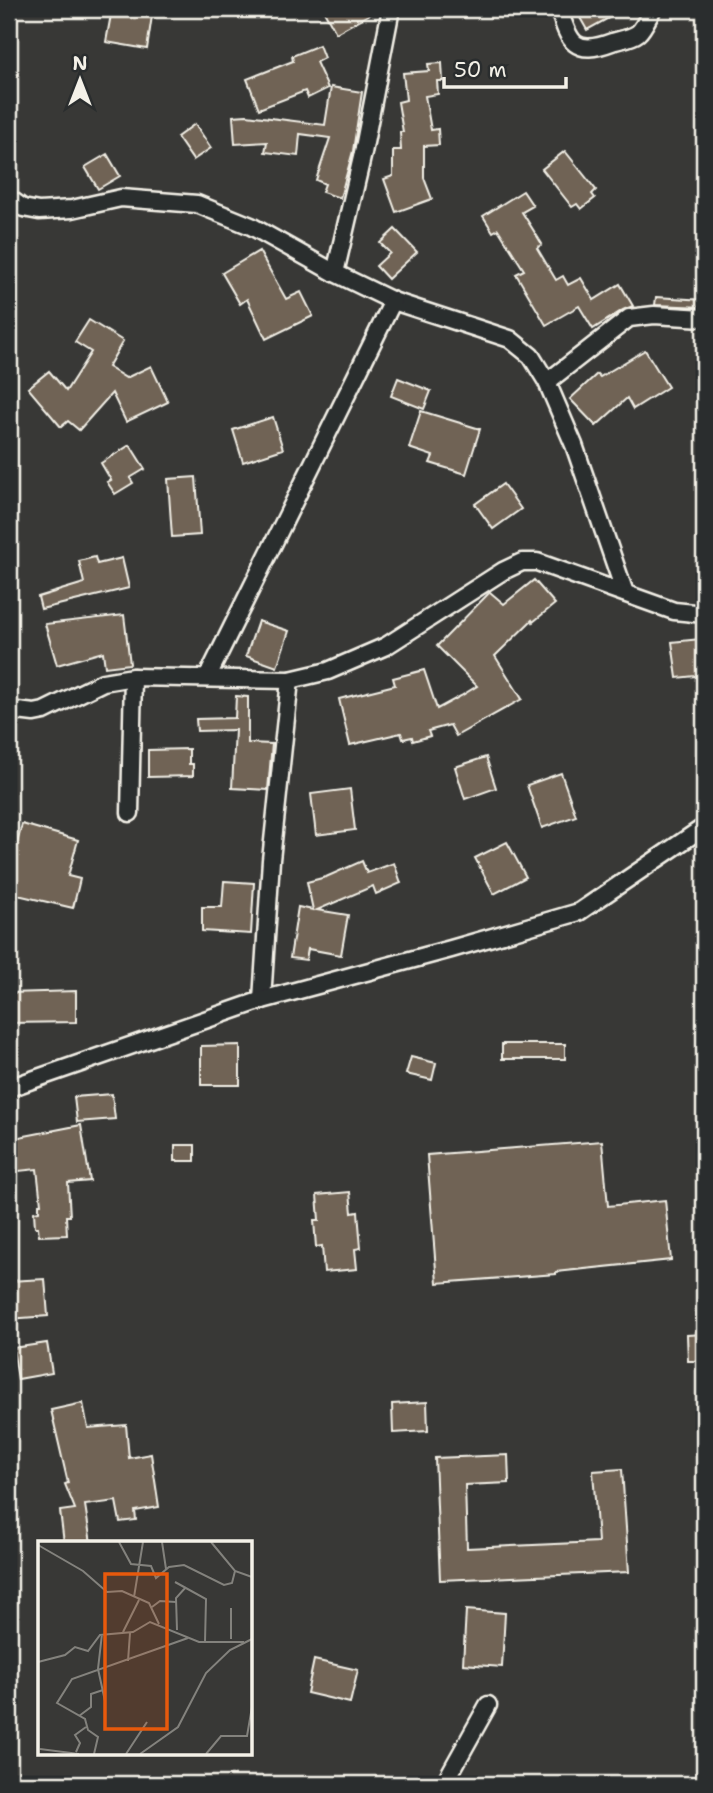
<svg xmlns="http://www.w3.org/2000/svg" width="713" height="1793" font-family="'Shantell Sans',sans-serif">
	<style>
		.building { fill: #6f6355; stroke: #f4f1e8; stroke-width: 2 }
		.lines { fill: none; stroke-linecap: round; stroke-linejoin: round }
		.minor-casing { stroke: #f4f1e8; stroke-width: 21 }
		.minor { stroke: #2a2d2e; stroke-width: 16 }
		.inset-road { fill: none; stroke: #83827d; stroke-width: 2 }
		.view { fill: #e8590c; fill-opacity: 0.15; stroke: #e8590c; stroke-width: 3.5 }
		.inset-edge { fill: none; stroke: #f4f1e8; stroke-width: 3.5 }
	</style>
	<rect width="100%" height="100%" fill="#383836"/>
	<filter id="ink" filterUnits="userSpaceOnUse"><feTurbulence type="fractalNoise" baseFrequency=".0143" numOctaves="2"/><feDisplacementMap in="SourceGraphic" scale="14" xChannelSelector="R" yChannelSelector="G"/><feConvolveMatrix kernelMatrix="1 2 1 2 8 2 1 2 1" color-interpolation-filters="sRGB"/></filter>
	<g filter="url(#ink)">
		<g class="building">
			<path d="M112 9H153L147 49 106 42Z"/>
			<path d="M323 9H379L336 33Z"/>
			<path d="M575 9H625L587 30Z"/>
			<path d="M319 45 324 58 316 62 328 88 308 98 305 91 259 109 247 79 293 61 292 56Z"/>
			<path d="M442 63 443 81H437L438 94 425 96 431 130 438 129 439 145 424 146V178L432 199 396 212 384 179 393 176V150H401L400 132H403L398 102 406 100 403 73 429 71 428 64Z"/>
			<path d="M331 87 362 92 353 151 340 198 322 192 325 184 316 180 330 138 300 134 298 156 265 152 267 142 235 144 233 116 247 115 325 125Z"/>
			<path d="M195 124 211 148 193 160 177 137Z"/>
			<path d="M565 151 596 190 592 194 595 198 581 209 577 204 572 207 542 169Z"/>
			<path d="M107 154 120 176 98 189 85 167Z"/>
			<path d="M523 191 533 206 522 212 542 244 537 248 556 280 563 276 568 285 581 278 594 300 620 284 633 306 623 310 593 329 579 306 546 325 516 274 524 270 498 229 493 232 483 216Z"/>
			<path d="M395 229 417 252 388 279 376 266 390 253 380 243Z"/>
			<path d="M259 251 286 299 301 292 313 316 266 339 247 299 240 304 222 273Z"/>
			<path d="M656 297 704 300V307L655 305Z"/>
			<path d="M89 320 123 341 108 367 126 378 151 366 168 402 126 422 112 393 79 430 68 421 61 427 28 388 49 371 66 391 91 352 75 342Z"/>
			<path d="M645 350 668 387 633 409 627 398 596 426 570 399 597 374 600 377Z"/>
			<path d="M398 378 431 391 424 409 391 396Z"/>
			<path d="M421 411 480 429 466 474 430 463 433 456 409 448Z"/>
			<path d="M273 417 283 449 243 462 233 430Z"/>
			<path d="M130 445 145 469 130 478 133 483 115 494 107 482 111 480 101 463Z"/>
			<path d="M196 477 200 535 172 537 168 479Z"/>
			<path d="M503 484 521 509 493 529 475 504Z"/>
			<path d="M95 557 97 564 122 558 129 588 41 609 38 597 84 583 79 561Z"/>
			<path d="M534 580 555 604 533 622 532 620 495 656 522 699 456 736 450 725 428 731 430 736 413 741 412 737 403 739 401 733 350 745 339 699 395 685 393 678 424 670 437 709 461 696 477 686 437 646 490 592 504 604Z"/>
			<path d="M124 615 130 664 105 667 103 652 57 665 45 624Z"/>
			<path d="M258 621 289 631 277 667 246 656Z"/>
			<path d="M700 639 704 675 677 678 672 642Z"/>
			<path d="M236 696 248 697V743L272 744 268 790 232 788 235 730 197 731 196 719 235 718Z"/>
			<path d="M189 749V764H193V776L148 777V750Z"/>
			<path d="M486 757 496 788 465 799 455 767Z"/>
			<path d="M561 773 576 816 542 828 527 785Z"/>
			<path d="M350 789 355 830 316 835 311 794Z"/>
			<path d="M22 824 78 840 68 876 80 879 73 908 9 893V850L15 851Z"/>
			<path d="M507 842 526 877 494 894 475 858Z"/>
			<path d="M362 861 367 873 394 863 401 883 376 894 373 886 317 910 348 915 341 955 308 949 306 960 290 958 298 907 313 910 307 882 326 877Z"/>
			<path d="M224 881 254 883 251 934 202 931V907H222Z"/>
			<path d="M76 991V1022L9 1023V993Z"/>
			<rect x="502" y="1044" width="63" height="15"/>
			<path d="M240 1045V1085H201V1046Z"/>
			<path d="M411 1057 436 1063 432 1080 406 1074Z"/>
			<path d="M112 1094 115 1119 77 1122 74 1097Z"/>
			<path d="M81 1125 90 1181 68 1183 70 1216H66L67 1235 39 1236 38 1227H35L34 1212 39 1211V1204H41L37 1169 9 1172V1139Z"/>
			<path d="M602 1141 608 1206 665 1200 671 1260 556 1272V1274L437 1283 427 1155Z"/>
			<rect x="175" y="1145" width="20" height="16"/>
			<path d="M350 1192 352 1213 358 1212 361 1248 355 1249 357 1269 324 1272 322 1246 316 1247 314 1220H319L317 1195Z"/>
			<path d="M45 1279 48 1316 9 1319V1281Z"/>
			<path d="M704 1334V1361H688L687 1335Z"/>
			<path d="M47 1343 52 1373 18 1379 13 1348Z"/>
			<path d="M427 1402 428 1431 393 1433 392 1404Z"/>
			<path d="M83 1403 88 1428 126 1425 129 1458 151 1454 159 1507 135 1511 136 1520 120 1522 116 1501 85 1505 91 1543H64L60 1511 75 1509 65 1484 68 1483 51 1410Z"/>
			<path d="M508 1455 509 1483 465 1485 467 1548 598 1542 593 1471 622 1469 629 1572 440 1580 435 1458Z"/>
			<path d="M466 1610 505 1613 502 1667 463 1664Z"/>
			<path d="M314 1660 358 1670 350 1703 307 1693Z"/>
		</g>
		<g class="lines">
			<defs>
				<g id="minor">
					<path d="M559 9C569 43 575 56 612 42 619 40 632 38 638 33 644 28 649 15 653 9"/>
					<path d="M9 198 23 208 39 211 72 209 121 198 197 204 251 226 335 273 393 301 510 339 531 356 547 382 574 445 625 593"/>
					<path d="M335 273 363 153 391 9"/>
					<path d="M547 382 629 318 654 315 704 318"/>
					<path d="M207 678 393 301"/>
					<path d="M9 710 34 713 44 711 103 682 133 677 290 680 328 671 386 646 503 571 522 562H537L674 611 704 614"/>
					<path d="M130 813 133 677"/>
					<path d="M262 1000 271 860 290 680"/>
					<path d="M9 1088 262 1000 451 949 579 912 704 827"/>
					<path d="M444 1784 488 1705"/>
				</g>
			</defs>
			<use href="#minor" class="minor-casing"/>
			<use href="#minor" class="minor"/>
		</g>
	</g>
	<g transform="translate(38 1541)">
		<rect width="214" height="214" fill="#383836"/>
		<path class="inset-road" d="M81 1 93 23 113 25 118 37 131 26 146 24 186 44 194 42 197 30M124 1 128 28M173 1 197 30 214 36M0 4 45 30 69 51 84 50 111 62 121 83M137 41 168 58 167 101M96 56 105 1M114 66 122 60 138 61M193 67V98M139 89 138 57 148 46M85 91 101 59M64 93 60 128 67 160M90 120 92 92M0 121 27 114 37 106 50 110 62 94 95 91 112 81 161 101H206M41 175 53 166V153L65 149M2 208 41 213M38 211 42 202 37 194 48 186M56 213 60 196 50 189 47 178 19 162 34 138 150 97M88 213 109 181M102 213 140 186 168 132 192 109 214 98M168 213 183 195H209L214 166"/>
		<path class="view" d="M67 33H129V188H67Z"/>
		<rect width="214" height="214" class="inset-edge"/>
	</g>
	<rect width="713" height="1793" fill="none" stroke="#2a2d2e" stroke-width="35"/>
	<rect x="18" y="18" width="678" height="1758" fill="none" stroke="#f4f1e8" stroke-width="2.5" filter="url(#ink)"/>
	<g transform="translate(80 80)" stroke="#2a2d2e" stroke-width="5" paint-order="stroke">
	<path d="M0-5L12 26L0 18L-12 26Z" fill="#f4f1e8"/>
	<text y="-10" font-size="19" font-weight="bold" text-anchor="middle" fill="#f4f1e8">N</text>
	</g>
	<path d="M444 77v10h122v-10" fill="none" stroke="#f4f1e8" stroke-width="3.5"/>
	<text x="454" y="77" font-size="21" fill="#f4f1e8" stroke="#2a2d2e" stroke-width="5" paint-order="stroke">50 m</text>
</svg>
